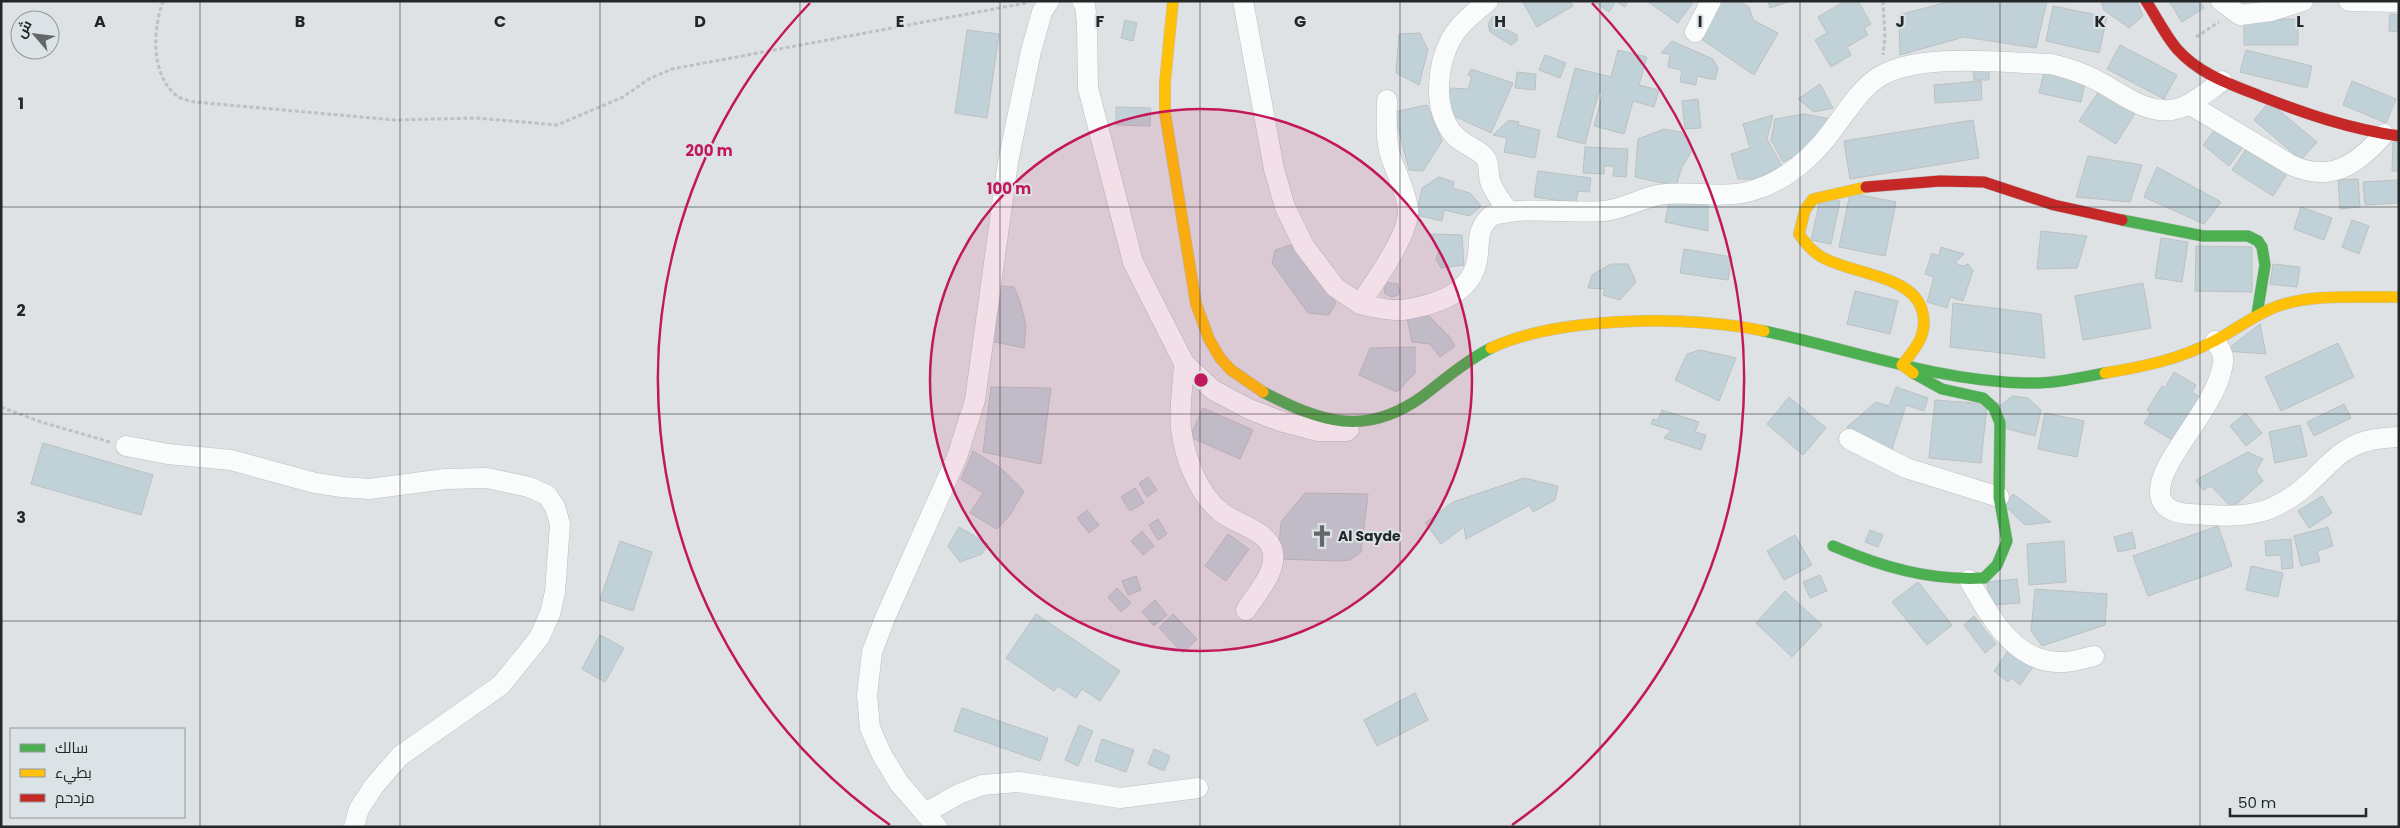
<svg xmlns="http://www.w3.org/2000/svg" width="2400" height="828" font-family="Poppins,Cairo,sans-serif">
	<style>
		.building { fill: #c0d2d7; stroke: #bdc0c1 }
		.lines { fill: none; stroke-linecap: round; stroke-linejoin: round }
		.street-casing { stroke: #bcbfc1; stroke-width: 21 }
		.fast-casing { stroke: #bcbfc1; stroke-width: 12 }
		.slow-casing { stroke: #bcbfc1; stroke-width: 12 }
		.jam-casing { stroke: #bcbfc1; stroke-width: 12 }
		.path { stroke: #bfc1c1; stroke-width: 3; stroke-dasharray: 4 2.5; stroke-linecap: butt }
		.street { stroke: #fafbfb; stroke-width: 20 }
		.fast { stroke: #4caf50; stroke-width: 11 }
		.slow { stroke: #ffc107; stroke-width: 11 }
		.jam { stroke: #c62828; stroke-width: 11 }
		.grid { fill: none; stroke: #242728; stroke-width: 1; stroke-opacity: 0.55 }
		.ring { fill: none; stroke: #c2185b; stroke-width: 2.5 }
		.labels { text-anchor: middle; stroke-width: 4; stroke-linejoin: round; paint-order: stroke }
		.poi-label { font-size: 14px; font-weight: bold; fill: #242728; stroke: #dbe3e7; text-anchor: start }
		.grid-label { font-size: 16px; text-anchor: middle; font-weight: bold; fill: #242728; stroke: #dbe3e7; stroke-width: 4; stroke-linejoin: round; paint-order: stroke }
		.centre { fill: #c2185b; stroke: #dbe3e7; stroke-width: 2.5 }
		.ring-label { font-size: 15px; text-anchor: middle; font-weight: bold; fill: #c2185b; stroke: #dbe3e7; stroke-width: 4; stroke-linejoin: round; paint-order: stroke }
	</style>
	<rect width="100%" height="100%" fill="#dee2e4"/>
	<g class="building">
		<path d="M1522 1H1570L1573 6 1537 27Z"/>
		<path d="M1593 1H1628L1625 7 1616 1 1609 12Z"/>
		<path d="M1647 1H1694L1678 23Z"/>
		<path d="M1714 1H1739L1749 7 1753 20 1778 33 1754 75 1694 34Z"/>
		<path d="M1768 1H1791L1770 8Z"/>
		<path d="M1845 1H1858L1871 24 1864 28 1868 35 1847 47 1851 55 1831 67 1815 40 1827 33 1818 17Z"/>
		<path d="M1951 1H2047L2036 48 1964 37 1900 55 1899 15Z"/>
		<path d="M2101 1H2137L2143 16 2129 28 2104 10Z"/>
		<path d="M2169 1H2199L2204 8 2182 22Z"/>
		<path d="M2053 6 2107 17 2099 53 2046 41Z"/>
		<path d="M2390 14 2399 15V32L2389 31Z"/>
		<path d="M1493 16 1497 18 1495 23 1517 35V41L1511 45 1490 32 1488 24Z"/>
		<rect x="2244" y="19" width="54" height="26"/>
		<path d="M1125 20 1137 23 1133 41 1121 38Z"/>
		<path d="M967 30 999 34 987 118 955 113Z"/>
		<path d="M1420 33 1428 50 1419 85 1396 73 1399 34Z"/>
		<path d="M1672 41 1713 59 1718 68 1715 80 1697 76 1696 85 1680 82 1682 70 1668 67 1670 54 1661 53Z"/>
		<path d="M2120 45 2177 75 2164 99 2107 69Z"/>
		<path d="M1618 50 1647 57 1639 85 1659 90 1654 107 1633 101 1624 134 1594 126 1603 93 1599 91 1585 144 1557 137 1575 68 1611 77Z"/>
		<path d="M2246 50 2312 66 2307 88 2240 72Z"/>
		<path d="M1545 55 1566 63 1560 78 1539 70Z"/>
		<path d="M1973 68 1989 69V80H1974Z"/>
		<path d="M1471 69 1513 83 1491 133 1456 117 1444 100 1451 88 1468 89 1472 77 1468 75Z"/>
		<path d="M2045 69 2086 78 2081 102 2039 93Z"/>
		<path d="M1517 72 1536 74 1535 90 1515 88Z"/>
		<path d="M1981 81 1982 100 1935 103 1934 85Z"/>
		<path d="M2352 81 2396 99 2386 123 2343 105Z"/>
		<path d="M1820 84 1833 108 1814 112 1798 99Z"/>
		<path d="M2100 90 2137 110 2116 144 2079 121Z"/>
		<path d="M1698 99 1701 128 1685 129 1682 101Z"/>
		<path d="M2269 102 2317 142 2301 160 2254 120Z"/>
		<path d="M1427 105 1442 141 1423 171 1409 170 1394 112Z"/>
		<path d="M1116 107 1151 108 1150 126 1116 125Z"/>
		<path d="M1804 114 1836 120 1815 146 1783 162 1771 140 1775 119Z"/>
		<path d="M1773 115 1767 139 1782 166 1756 179H1738L1731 154 1750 148 1743 124Z"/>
		<path d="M1509 120 1519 122 1518 125 1540 130 1535 158 1504 152 1507 138 1493 135Z"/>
		<path d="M1973 120 1979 158 1850 179 1844 141Z"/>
		<path d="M2217 127 2243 147 2229 166 2203 145Z"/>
		<path d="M1664 129 1681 132 1693 149 1682 167 1676 186 1635 177 1638 139Z"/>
		<path d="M2393 142H2399V171H2392Z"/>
		<path d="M1585 147 1628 149 1626 177 1613 176 1614 166H1604V174L1583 173Z"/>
		<path d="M2247 148 2287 174 2273 196 2232 170Z"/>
		<path d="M2088 156 2142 165 2130 202 2076 197Z"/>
		<path d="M2157 167 2221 202 2204 224 2144 197Z"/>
		<path d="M1538 171 1591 178 1589 192 1578 191 1576 203 1534 197Z"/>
		<path d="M1439 177 1454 182 1453 188 1470 193 1481 206 1470 216 1444 210 1442 221 1416 215 1422 188Z"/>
		<path d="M2358 179 2360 207 2340 209 2338 180Z"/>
		<path d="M2398 180 2399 203 2365 205 2363 182Z"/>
		<path d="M1850 193 1896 202 1885 256 1839 247Z"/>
		<path d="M1821 196 1840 201 1831 244 1811 240Z"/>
		<path d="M1670 198 1708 201V231L1665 222Z"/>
		<path d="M2301 207 2332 218 2324 240 2294 229Z"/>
		<path d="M2352 220 2369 226 2359 254 2342 247Z"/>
		<path d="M2041 231 2087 236 2077 268 2037 269Z"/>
		<path d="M1431 234 1462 235 1464 265 1441 268 1436 259 1439 250Z"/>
		<path d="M2161 238 2188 242 2182 282 2155 278Z"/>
		<path d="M1294 244 1336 303 1329 315 1308 313 1272 263 1275 250Z"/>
		<path d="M2196 246 2252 247V292L2195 291Z"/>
		<path d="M1941 247 1964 254 1955 263 1963 266 1968 264 1973 271 1963 301 1950 297 1947 308 1927 302 1934 277 1925 274 1932 253 1939 256Z"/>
		<path d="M1684 249 1732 257 1728 280 1680 273Z"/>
		<path d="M1611 264H1628L1636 282 1620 300 1603 295 1605 289 1588 288 1592 275Z"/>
		<path d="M2273 264 2300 267 2297 287 2270 284Z"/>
		<path d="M1383 282 1398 284 1400 294 1392 297 1385 294Z"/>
		<path d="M2143 283 2151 328 2083 340 2075 296Z"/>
		<path d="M1000 286 1014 287 1020 302 1026 325 1024 348 990 341Z"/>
		<path d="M1855 291 1898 301 1890 334 1847 324Z"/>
		<path d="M1953 303 2041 314 2045 358 1950 347Z"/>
		<path d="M1421 308 1449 336 1455 346 1440 357 1430 344 1412 342 1406 314Z"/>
		<path d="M2260 324 2266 354 2225 351Z"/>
		<path d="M2338 343 2354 377 2281 411 2265 377Z"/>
		<path d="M1415 347V373L1397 392 1359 375 1370 348Z"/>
		<path d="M1700 350 1736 358 1719 401 1675 380 1687 354Z"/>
		<path d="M2174 372 2196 385 2192 392 2205 400 2179 444 2144 423 2151 413 2147 410 2162 386 2165 388Z"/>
		<path d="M991 387 1051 388 1041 464 983 452Z"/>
		<path d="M1896 387 1928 398 1924 411 1906 405 1892 449 1856 437 1847 427 1876 402 1889 406Z"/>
		<path d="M2012 396 2028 398 2041 410 2035 436 2004 428 1999 407Z"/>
		<path d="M1789 397 1826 428 1803 455 1767 424Z"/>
		<path d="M1935 400 1987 404 1981 463 1929 458Z"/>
		<path d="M2344 404 2351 418 2314 436 2307 422Z"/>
		<path d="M1203 408 1253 430 1240 459 1190 437Z"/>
		<path d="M1662 410 1699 422 1695 432 1706 435 1701 450 1664 438 1671 430 1651 424 1653 419 1658 420Z"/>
		<path d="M2045 413 2084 421 2077 457 2038 449Z"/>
		<path d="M2246 413 2262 433 2246 446 2230 426Z"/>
		<path d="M2300 425 2307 456 2275 463 2269 432Z"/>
		<path d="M43 443 153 475 141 515 31 484Z"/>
		<path d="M973 451 1002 469 1024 491 1010 515 997 529 970 513 983 493 961 479Z"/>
		<path d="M2248 452 2263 459 2256 471 2263 481 2232 508 2211 486 2203 490 2196 480Z"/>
		<path d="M1148 477 1157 490 1147 497 1139 483Z"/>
		<path d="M1524 478 1558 486 1555 500 1533 512 1530 505 1466 539 1464 527 1441 544 1425 523 1453 502Z"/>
		<path d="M1135 488 1144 503 1130 511 1121 497Z"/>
		<path d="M1305 493 1368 494 1361 552 1350 560 1337 561 1278 559 1281 522Z"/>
		<path d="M2013 494 2051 522 2025 525 2004 505Z"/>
		<path d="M2322 496 2332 513 2309 528 2298 511Z"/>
		<path d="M1087 510 1099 525 1089 533 1077 518Z"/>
		<path d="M1158 519 1167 534 1158 540 1149 525Z"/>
		<path d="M2218 526 2232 566 2148 596 2133 556Z"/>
		<path d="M959 527 988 544 982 554 960 562 948 546Z"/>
		<path d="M2328 527 2333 546 2317 551 2320 561 2301 566 2294 536Z"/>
		<path d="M1870 530 1883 535 1878 547 1865 542Z"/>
		<path d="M1142 531 1154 546 1143 555 1131 541Z"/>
		<path d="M2132 532 2136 548 2118 552 2114 537Z"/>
		<path d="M1228 534 1249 549 1226 581 1205 566Z"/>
		<path d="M1795 535 1812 565 1784 580 1767 551Z"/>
		<path d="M2291 539 2293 568 2282 569 2281 555 2266 556 2265 541Z"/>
		<path d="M620 541 652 552 633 611 600 600Z"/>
		<path d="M2064 541 2066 582 2029 585 2027 544Z"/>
		<path d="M2251 566 2283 573 2278 597 2246 590Z"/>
		<path d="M1820 575 1827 591 1810 598 1803 582Z"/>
		<path d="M1136 576 1141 590 1128 595 1122 581Z"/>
		<path d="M2017 579 2020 603 1990 605 1987 582Z"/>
		<path d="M1918 582 1952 625 1927 645 1892 602Z"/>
		<path d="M1117 588 1131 603 1121 612 1108 597Z"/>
		<path d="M2035 589 2107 594 2105 625 2042 646 2031 631Z"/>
		<path d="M1785 591 1822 625 1792 657 1756 623Z"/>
		<path d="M1155 600 1167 615 1154 626 1142 612Z"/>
		<path d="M1036 614 1120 671 1100 701 1082 689 1076 698 1058 686 1054 691 1006 658Z"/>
		<path d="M1173 614 1197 639 1183 653 1159 628Z"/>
		<path d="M1974 616 1996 644 1985 653 1964 625Z"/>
		<path d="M600 635 624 648 605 682 582 669Z"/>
		<path d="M2009 650 2033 667 2020 685 2012 678 2008 682 1994 671Z"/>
		<path d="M1415 693 1428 720 1377 746 1364 720Z"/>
		<path d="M962 708 1048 738 1040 761 954 731Z"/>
		<path d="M1079 725 1093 731 1078 766 1065 760Z"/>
		<path d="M1102 739 1134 750 1126 772 1095 761Z"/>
		<path d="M1154 749 1170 756 1164 771 1148 764Z"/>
	</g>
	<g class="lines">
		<defs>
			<g id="street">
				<path d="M1082 1 1085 5 1087 23 1088 88 1133 262 1184 363 1213 390 1249 409 1280 421 1318 431H1347L1349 429"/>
				<path d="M1243 1 1274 169 1285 207 1304 246 1335 287 1360 304"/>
				<path d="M1488 1C1475 12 1459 24 1451 39 1437 65 1433 106 1451 131 1460 145 1481 149 1486 159 1490 166 1488 174 1490 181 1493 191 1502 202 1508 211"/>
				<path d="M2221 1 2240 15 2271 11 2303 1"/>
				<path d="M2349 1 2399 2"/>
				<path d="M1695 32 1711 1"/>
				<path d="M1387 100C1387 117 1385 137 1390 154 1395 172 1406 190 1408 209 1410 234 1374 283 1360 304 1373 307 1388 311 1402 310 1430 306 1468 296 1476 265 1482 245 1473 233 1491 216 1527 205 1566 214 1604 211 1626 209 1643 196 1665 194 1694 191 1723 199 1751 191 1785 182 1814 156 1834 128 1847 111 1860 89 1879 77 1919 52 2004 63 2051 64 2068 68 2083 73 2098 81 2123 94 2150 118 2180 108 2195 103 2209 90 2222 81"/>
				<path d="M2189 104 2291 165C2331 183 2357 165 2384 134"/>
				<path d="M2215 341C2218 346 2223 352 2223 358 2224 362 2222 368 2221 372 2212 411 2159 461 2160 492 2160 508 2175 513 2189 514 2239 517 2268 520 2308 484 2321 473 2333 457 2348 449 2364 439 2381 438 2399 437"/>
				<path d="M1184 363C1183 384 1179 407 1181 428 1184 456 1198 494 1221 512 1236 524 1266 530 1272 549 1279 570 1256 594 1246 610"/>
				<path d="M1849 439 1906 468 1999 497"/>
				<path d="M126 446 168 454 231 460 315 483 342 487 369 489 445 479 487 478 529 487 547 495 555 507 560 524 555 592 550 614 539 638 501 685 400 756 374 786 359 809 354 827"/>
				<path d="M1969 580C1990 616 2015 665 2064 662 2074 662 2084 658 2094 656"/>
				<path d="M925 813 959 794 982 785 1019 782 1120 798 1198 788"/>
				<path d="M937 827 899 783 882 755 870 728 867 695 872 652 885 618 957 457 975 400 1008 162 1031 51 1042 12 1049 1"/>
			</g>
			<g id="fast">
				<path d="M2122 220 2203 236H2248L2258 241 2262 247 2265 265 2257 314"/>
				<path d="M1764 331C1850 349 1937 381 2026 383 2051 384 2080 378 2105 373"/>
				<path d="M1263 392C1321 422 1365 438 1423 396 1445 379 1466 361 1491 348"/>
				<path d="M1833 546C1882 567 1930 581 1984 578L1997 565 2007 541 1999 497 2000 423 1994 408 1983 398 1942 389 1913 373"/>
			</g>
			<g id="slow">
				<path d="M1173 1 1165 82V113L1196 304 1209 339 1220 358 1231 370 1263 392"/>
				<path d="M1866 187 1813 199 1805 210 1799 234C1805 243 1811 250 1820 256 1848 274 1912 274 1922 310 1929 333 1916 348 1902 365L1913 373"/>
				<path d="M1491 348C1559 316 1692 315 1764 331"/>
				<path d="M2105 373C2142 367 2181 359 2214 341 2236 330 2255 314 2278 306 2315 293 2360 298 2399 297"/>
			</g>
			<g id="jam">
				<path d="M2146 1C2156 16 2165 35 2177 49 2199 74 2230 84 2260 96 2306 114 2350 129 2399 136"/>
				<path d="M1866 187 1940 181 1984 182 2054 205 2122 220"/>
			</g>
		</defs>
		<use href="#street" class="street-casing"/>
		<use href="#fast" class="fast-casing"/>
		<use href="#slow" class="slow-casing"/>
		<use href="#jam" class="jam-casing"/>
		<g class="path">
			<path d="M163 1C153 29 150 75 177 96 181 99 190 101 195 102L395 120 476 118 557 125 623 97 649 79 672 69 1026 3"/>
			<path d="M1883 1 1885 38 1883 55"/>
			<path d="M2196 37 2219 22"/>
			<path d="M1 407 41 422 110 442"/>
		</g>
		<use href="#street" class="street"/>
		<use href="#fast" class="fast"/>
		<use href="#slow" class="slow"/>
		<use href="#jam" class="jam"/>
	</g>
	<path class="grid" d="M200 1V827M400 1V827M600 1V827M800 1V827M1000 1V827M1200 1V827M1400 1V827M1600 1V827M1800 1V827M2000 1V827M2200 1V827M1 207H2399M1 414H2399M1 621H2399"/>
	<circle cx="1201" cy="380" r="271" fill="#c2185b" fill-opacity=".12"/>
	<g class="ring">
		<circle cx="1201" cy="380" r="271"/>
		<path d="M890 825A543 543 0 0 1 810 3M1592 3A543 543 0 0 1 1512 825"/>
	</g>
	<defs>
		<symbol id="church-bare" viewBox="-9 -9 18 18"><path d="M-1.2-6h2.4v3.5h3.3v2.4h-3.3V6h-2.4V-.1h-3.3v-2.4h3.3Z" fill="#65686a" stroke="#dbe3e7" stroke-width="2.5" paint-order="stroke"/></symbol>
	</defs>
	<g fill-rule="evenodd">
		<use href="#church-bare" x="1306" y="520" width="32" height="32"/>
	</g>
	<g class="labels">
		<g class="poi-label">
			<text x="1338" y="541">Al Sayde</text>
		</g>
	</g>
	<g class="grid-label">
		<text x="100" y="27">A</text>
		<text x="300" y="27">B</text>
		<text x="500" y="27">C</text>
		<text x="700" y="27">D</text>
		<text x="900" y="27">E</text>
		<text x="1100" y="27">F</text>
		<text x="1300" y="27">G</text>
		<text x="1500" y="27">H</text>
		<text x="1700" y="27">I</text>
		<text x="1900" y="27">J</text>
		<text x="2100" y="27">K</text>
		<text x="2300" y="27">L</text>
		<text x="21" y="109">1</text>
		<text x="21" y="316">2</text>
		<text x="21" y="523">3</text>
	</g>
	<circle cx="1201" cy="380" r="8" class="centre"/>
	<g class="ring-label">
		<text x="709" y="156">200 m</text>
		<text x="1009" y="194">100 m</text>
	</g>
	<rect width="2400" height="828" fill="none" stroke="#242728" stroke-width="5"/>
	<rect x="10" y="728" width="175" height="90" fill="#dbe3e7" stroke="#92989b"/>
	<rect x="20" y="744" width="25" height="8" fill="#4caf50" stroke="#92989b"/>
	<text x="55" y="753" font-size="15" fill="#242728">سالك</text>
	<rect x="20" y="769" width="25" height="8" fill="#ffc107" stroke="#92989b"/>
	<text x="55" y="778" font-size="15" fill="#242728">بطيء</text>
	<rect x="20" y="794" width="25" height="8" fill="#c62828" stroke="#92989b"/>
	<text x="55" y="803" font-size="15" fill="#242728">مزدحم</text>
	<g transform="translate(35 35) rotate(298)"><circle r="24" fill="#dbe3e7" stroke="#92989b"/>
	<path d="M0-4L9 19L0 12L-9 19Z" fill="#65686a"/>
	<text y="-8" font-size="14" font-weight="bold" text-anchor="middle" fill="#242728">ش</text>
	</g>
	<path d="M2230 808v8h136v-8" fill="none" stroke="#242728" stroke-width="2.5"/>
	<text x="2238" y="808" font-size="15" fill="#242728" stroke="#dbe3e7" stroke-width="4" paint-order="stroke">50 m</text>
</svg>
